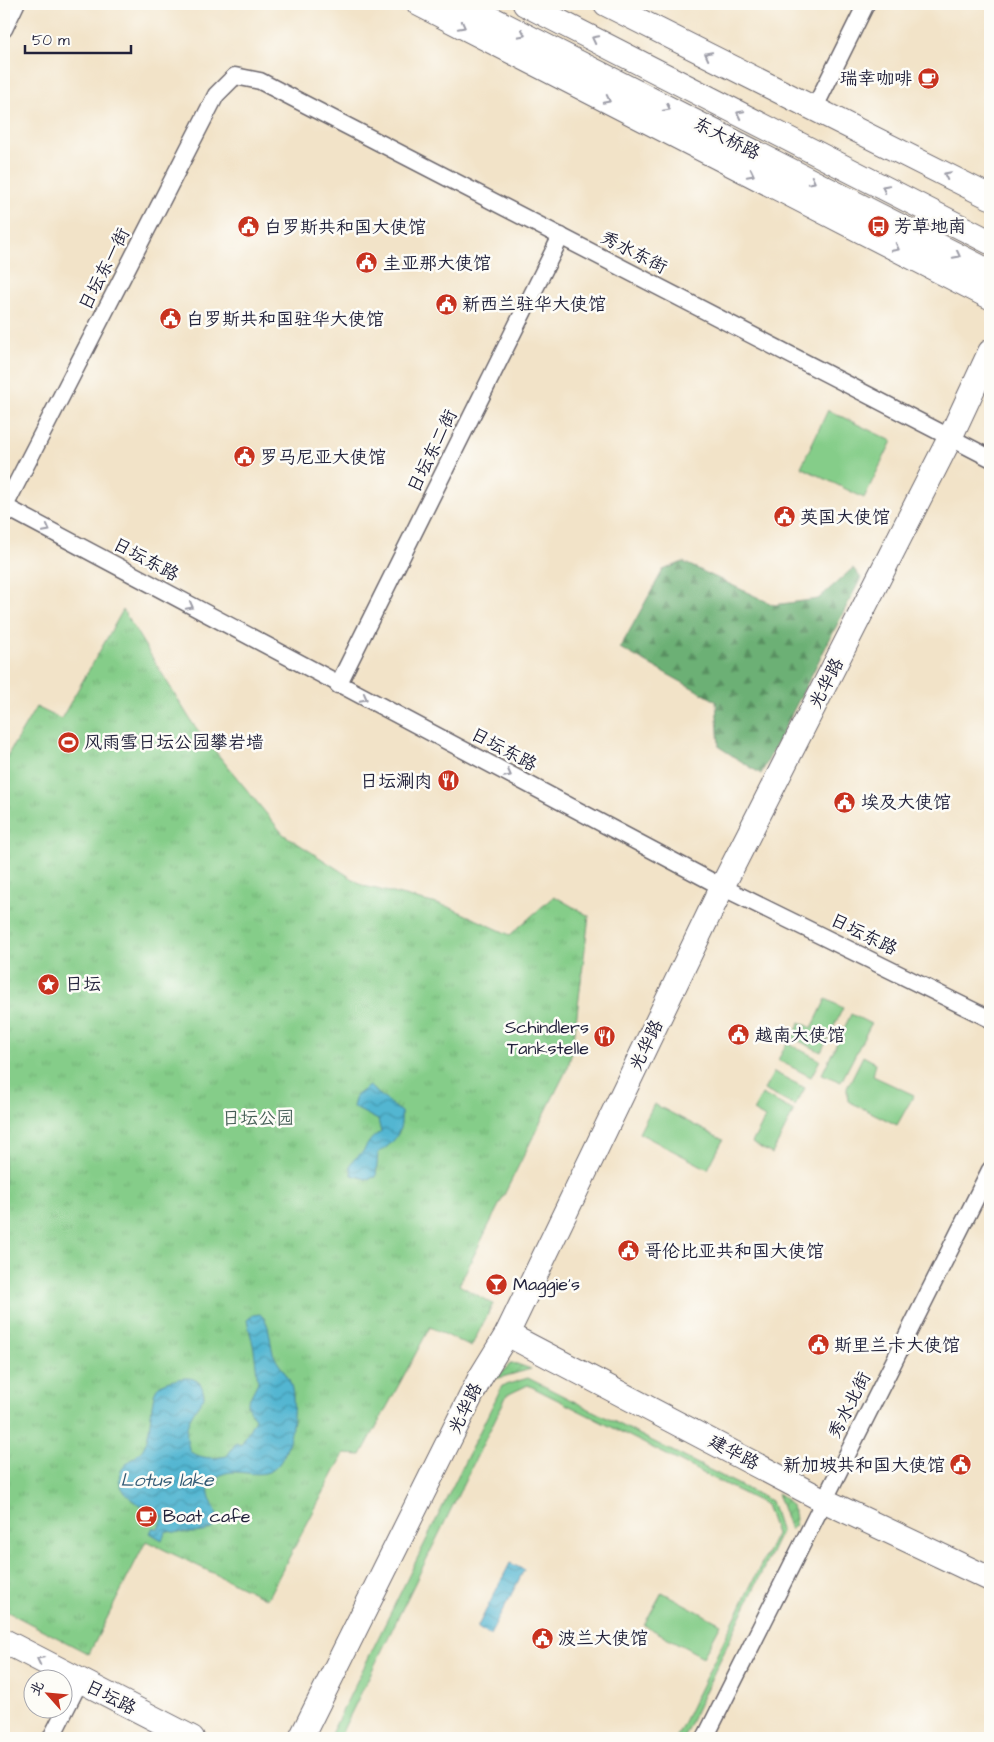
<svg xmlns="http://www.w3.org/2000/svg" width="994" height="1742" font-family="'Architects Daughter','LXGW WenKai TC',sans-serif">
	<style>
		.grass { fill: #85cd89; stroke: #547862 }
		.forest { fill: url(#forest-firs); stroke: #476958 }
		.park { fill: url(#park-tufts); stroke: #547862 }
		.garden { fill: url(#garden-furrows); stroke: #547862 }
		.water { fill: url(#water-waves); stroke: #3a6c86 }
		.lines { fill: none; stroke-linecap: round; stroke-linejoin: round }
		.street-casing { stroke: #6b666c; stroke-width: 19 }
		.secondary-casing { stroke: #6b666c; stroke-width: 26 }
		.street { stroke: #fff; stroke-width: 16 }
		.secondary { stroke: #fff; stroke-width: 24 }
		.oneway { stroke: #9c9ca7 }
		.labels { text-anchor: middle; stroke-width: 5; stroke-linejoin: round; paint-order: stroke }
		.poi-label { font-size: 18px; fill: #22223b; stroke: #fdfcf7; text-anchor: start }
		.street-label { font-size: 18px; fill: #22223b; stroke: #fdfcf7 }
		.park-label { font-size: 18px; fill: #455e56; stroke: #fdfcf7 }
		.water-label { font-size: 19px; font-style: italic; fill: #355d77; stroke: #fdfcf7 }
	</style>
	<defs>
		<pattern id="forest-firs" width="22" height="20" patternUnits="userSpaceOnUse" patternTransform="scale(1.25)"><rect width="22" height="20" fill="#6cb075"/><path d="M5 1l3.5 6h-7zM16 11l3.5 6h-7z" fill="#588f61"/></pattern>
		<pattern id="park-tufts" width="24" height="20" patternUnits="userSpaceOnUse" patternTransform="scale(1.25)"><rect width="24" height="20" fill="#85cd89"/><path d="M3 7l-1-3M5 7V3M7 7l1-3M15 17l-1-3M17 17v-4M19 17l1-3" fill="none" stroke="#73b077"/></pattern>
		<pattern id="garden-furrows" width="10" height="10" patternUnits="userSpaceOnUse" patternTransform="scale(1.25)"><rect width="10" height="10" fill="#85cd89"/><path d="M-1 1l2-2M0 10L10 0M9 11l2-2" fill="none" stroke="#73b077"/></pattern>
		<pattern id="water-waves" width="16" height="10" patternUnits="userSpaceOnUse" patternTransform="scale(1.25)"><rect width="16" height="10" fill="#52b6d1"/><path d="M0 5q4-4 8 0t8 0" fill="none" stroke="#4494ab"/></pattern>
	</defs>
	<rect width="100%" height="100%" fill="#fdfcf7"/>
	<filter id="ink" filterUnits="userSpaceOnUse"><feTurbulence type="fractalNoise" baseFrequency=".02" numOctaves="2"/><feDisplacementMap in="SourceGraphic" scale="10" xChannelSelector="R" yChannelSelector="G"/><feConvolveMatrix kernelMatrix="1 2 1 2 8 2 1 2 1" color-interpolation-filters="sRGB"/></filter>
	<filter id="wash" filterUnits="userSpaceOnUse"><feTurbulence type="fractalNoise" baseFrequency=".0096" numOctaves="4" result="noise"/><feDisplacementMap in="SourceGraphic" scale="20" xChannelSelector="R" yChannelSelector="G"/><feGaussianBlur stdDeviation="1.12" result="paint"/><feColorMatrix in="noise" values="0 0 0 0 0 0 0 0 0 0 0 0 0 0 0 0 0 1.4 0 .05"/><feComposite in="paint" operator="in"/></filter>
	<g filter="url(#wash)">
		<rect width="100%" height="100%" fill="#f2e3c8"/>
		<g class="grass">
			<path d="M828 410 892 441 864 498 801 467Z"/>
			<path d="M826 999 843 1008 821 1052 793 1038 800 1022 812 1028Z"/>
			<path d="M851 1014 871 1024 841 1082 822 1074Z"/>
			<path d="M787 1043 820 1060 811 1077 778 1060Z"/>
			<path d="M863 1056 876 1063 873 1076 914 1095 897 1125 848 1101 847 1088Z"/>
			<path d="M774 1072 805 1088 795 1106 764 1090Z"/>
			<path d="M762 1094 794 1111 772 1154 752 1143 765 1118 753 1111Z"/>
			<path d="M654 1104 723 1140 708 1169 639 1133Z"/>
			<path d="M528 1378 771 1501 781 1532 683 1738H676L776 1534 766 1505 528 1385 507 1395 339 1738H329L502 1386Z"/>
			<path d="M662 1592 721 1624 703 1657 644 1625Z"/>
		</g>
		<path class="forest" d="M683 562 774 605 818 599 853 568 861 578 761 774 719 747 716 701 620 648 663 570Z"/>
		<path class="park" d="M123 610 193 724 283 834 364 886 449 907 510 935 554 896 589 916 573 1047 568 1067 459 1285 493 1304 471 1347 430 1327 361 1455 344 1454 267 1599 146 1541 89 1654 4 1610V761L36 707 61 719Z"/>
		<g class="garden">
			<path d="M510 1364H517L531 1369 495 1379Z"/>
			<path d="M777 1493C790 1500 796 1510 795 1525L790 1530Z"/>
		</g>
		<g class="water">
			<path d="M369 1086 401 1112C403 1133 394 1143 378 1153L376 1177 366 1179 352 1175 350 1165C353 1158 360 1156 364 1150 371 1139 370 1139 381 1132L378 1120 353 1107 356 1095Z"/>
			<path d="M260 1314C271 1323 269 1339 273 1353 277 1365 288 1373 291 1385 297 1405 292 1460 271 1471 254 1479 235 1466 219 1476 201 1486 211 1499 216 1512 226 1539 179 1533 166 1531L162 1540 150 1533 153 1527 158 1529 164 1517C148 1509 125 1501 120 1483 115 1465 137 1460 144 1447 152 1432 150 1397 157 1388 161 1383 169 1381 175 1380 181 1378 187 1377 193 1379 202 1382 203 1389 204 1397 189 1418 182 1426 190 1452 204 1459 212 1459 227 1456L236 1443 241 1445 255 1419 247 1404 258 1382 254 1349 247 1320 253 1315Z"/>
			<path d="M510 1563 524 1570 490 1635 477 1628Z"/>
		</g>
	</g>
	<g filter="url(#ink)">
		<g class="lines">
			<defs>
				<g id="street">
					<path d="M4 29 16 4"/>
					<path d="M814 109 866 4"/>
					<path d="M4 506 722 887 990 1019"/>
					<path d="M5 506 216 95 235 76 260 81 990 458"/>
					<path d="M338 685 561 236"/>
					<path d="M51 1738 80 1681"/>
					<path d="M705 1738 990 1170"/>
				</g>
				<g id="secondary">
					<path d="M419 4 990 297"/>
					<path d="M463 4 990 272"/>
					<path d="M525 4 990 242"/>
					<path d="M606 4 990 197"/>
					<path d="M507 1334 823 1500 990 1579"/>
					<path d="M4 1641 192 1738"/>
					<path d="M301 1738 480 1378 507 1334 722 887 950 438 990 352"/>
				</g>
			</defs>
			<use href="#street" class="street-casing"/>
			<use href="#secondary" class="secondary-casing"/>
			<use href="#street" class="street"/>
			<use href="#secondary" class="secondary"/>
		</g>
		<defs><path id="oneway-chevron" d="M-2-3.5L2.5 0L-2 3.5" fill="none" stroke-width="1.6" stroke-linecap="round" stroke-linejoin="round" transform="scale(1.25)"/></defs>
		<g class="oneway">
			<use href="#oneway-chevron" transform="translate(462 26) rotate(27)"/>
			<use href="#oneway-chevron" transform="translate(522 34) rotate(27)"/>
			<use href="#oneway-chevron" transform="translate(595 39) rotate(-153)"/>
			<use href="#oneway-chevron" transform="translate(708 55) rotate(-153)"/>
			<use href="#oneway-chevron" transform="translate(607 100) rotate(27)"/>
			<use href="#oneway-chevron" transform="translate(667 108) rotate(27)"/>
			<use href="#oneway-chevron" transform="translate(740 114) rotate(-153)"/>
			<use href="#oneway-chevron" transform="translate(751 174) rotate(27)"/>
			<use href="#oneway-chevron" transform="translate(947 175) rotate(-153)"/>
			<use href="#oneway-chevron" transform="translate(812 181) rotate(27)"/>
			<use href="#oneway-chevron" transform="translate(885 188) rotate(-153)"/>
			<use href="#oneway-chevron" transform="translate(896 248) rotate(27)"/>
			<use href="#oneway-chevron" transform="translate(957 255) rotate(27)"/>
			<use href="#oneway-chevron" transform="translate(47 529) rotate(28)"/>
			<use href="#oneway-chevron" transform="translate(190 606) rotate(28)"/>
			<use href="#oneway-chevron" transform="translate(364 698) rotate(28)"/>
			<use href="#oneway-chevron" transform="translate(508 774) rotate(28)"/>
			<use href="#oneway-chevron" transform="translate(40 1660) rotate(-153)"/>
		</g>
	</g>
	<defs>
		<symbol id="cafe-disc" viewBox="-11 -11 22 22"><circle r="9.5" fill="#c8321e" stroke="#fdfcf7"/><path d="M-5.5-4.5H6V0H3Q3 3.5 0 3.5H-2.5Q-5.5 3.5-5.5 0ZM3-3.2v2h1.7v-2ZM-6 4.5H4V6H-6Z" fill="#fff"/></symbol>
		<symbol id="bus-disc" viewBox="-11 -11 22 22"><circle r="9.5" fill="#c8321e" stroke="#fdfcf7"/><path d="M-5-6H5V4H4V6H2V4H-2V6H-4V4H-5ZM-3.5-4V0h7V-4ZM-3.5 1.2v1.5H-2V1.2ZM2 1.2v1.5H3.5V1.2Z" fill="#fff"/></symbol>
		<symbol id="civic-disc" viewBox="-11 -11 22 22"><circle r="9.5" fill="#c8321e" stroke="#fdfcf7"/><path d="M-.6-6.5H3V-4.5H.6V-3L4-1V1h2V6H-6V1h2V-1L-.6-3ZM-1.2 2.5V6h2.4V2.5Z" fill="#fff"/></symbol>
		<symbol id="stadium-disc" viewBox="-11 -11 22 22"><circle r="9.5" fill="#c8321e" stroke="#fdfcf7"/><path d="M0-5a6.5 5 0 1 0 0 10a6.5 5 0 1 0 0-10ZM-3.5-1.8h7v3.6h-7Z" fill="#fff"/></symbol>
		<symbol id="restaurant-disc" viewBox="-11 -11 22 22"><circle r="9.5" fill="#c8321e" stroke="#fdfcf7"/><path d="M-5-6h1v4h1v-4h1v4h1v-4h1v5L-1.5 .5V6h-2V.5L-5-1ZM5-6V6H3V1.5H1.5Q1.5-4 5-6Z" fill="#fff"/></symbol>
		<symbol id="sight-disc" viewBox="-11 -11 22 22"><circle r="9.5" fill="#c8321e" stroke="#fdfcf7"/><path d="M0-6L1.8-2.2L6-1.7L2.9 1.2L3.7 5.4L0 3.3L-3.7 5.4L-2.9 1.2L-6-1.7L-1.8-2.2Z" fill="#fff"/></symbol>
		<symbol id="bar-disc" viewBox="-11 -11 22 22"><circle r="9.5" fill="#c8321e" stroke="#fdfcf7"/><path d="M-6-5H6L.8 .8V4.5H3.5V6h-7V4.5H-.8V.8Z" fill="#fff"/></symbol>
	</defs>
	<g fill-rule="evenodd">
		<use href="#cafe-disc" x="916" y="66" width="25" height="25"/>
		<use href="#bus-disc" x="866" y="214" width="25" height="25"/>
		<use href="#civic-disc" x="236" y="214" width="25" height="25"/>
		<use href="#civic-disc" x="354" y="250" width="25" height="25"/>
		<use href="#civic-disc" x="434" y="292" width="25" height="25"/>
		<use href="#civic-disc" x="158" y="306" width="25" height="25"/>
		<use href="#civic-disc" x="232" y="444" width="25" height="25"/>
		<use href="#civic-disc" x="772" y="504" width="25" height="25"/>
		<use href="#stadium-disc" x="56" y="730" width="25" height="25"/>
		<use href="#restaurant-disc" x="436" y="768" width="25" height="25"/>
		<use href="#civic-disc" x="832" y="790" width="25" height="25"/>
		<use href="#sight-disc" x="36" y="972" width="25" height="25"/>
		<use href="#civic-disc" x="726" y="1022" width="25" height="25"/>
		<use href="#restaurant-disc" x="592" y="1024" width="25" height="25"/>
		<use href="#civic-disc" x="616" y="1238" width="25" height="25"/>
		<use href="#bar-disc" x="484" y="1272" width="25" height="25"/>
		<use href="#civic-disc" x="806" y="1332" width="25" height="25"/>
		<use href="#civic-disc" x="948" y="1452" width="25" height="25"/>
		<use href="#cafe-disc" x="134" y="1504" width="25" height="25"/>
		<use href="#civic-disc" x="530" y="1626" width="25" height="25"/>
	</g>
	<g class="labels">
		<g class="poi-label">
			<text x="912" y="84" text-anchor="end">瑞幸咖啡</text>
			<text x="894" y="232">芳草地南</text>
			<text x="264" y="233">白罗斯共和国大使馆</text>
			<text x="383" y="269">圭亚那大使馆</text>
			<text x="462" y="310">新西兰驻华大使馆</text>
			<text x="186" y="325">白罗斯共和国驻华大使馆</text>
			<text x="260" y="463">罗马尼亚大使馆</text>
			<text x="800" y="523">英国大使馆</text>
			<text x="84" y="748">风雨雪日坛公园攀岩墙</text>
			<text x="432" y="787" text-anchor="end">日坛涮肉</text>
			<text x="861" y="808">埃及大使馆</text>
			<text x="65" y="990">日坛</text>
			<text x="589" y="1033" text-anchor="end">Schindlers<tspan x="589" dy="21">Tankstelle</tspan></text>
			<text x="755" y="1041">越南大使馆</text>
			<text x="644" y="1257">哥伦比亚共和国大使馆</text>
			<text x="513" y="1290">Maggie's</text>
			<text x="834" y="1351">斯里兰卡大使馆</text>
			<text x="945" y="1471" text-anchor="end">新加坡共和国大使馆</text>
			<text x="163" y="1522">Boat cafe</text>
			<text x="558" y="1644">波兰大使馆</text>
		</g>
		<g class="street-label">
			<text transform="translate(727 138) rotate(27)" y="6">东大桥路</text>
			<text transform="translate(634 252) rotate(27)" y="6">秀水东街</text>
			<text transform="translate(104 269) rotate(-63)" y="6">日坛东一街</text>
			<text transform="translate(432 451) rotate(-64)" y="6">日坛东二街</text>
			<text transform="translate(146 559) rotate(28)" y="6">日坛东路</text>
			<text transform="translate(826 683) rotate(-63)" y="6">光华路</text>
			<text transform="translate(504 749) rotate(28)" y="6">日坛东路</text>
			<text transform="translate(864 934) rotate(26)" y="6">日坛东路</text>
			<text transform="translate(646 1045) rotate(-64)" y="6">光华路</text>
			<text transform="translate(849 1405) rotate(-63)" y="6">秀水北街</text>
			<text transform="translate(465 1408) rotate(-64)" y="6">光华路</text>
			<text transform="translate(734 1452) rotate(28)" y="6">建华路</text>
			<text transform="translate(111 1697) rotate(27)" y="6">日坛路</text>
		</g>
		<g class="park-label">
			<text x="258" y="1124">日坛公园</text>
		</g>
		<g class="water-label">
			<text x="167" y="1486">Lotus lake</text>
		</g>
	</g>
	<rect width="994" height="1742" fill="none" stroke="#fdfcf7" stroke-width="20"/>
	<g transform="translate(48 1694) rotate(297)"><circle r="24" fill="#fdfcf7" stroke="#a5a5ac"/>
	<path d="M0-4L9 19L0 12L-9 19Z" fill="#c8321e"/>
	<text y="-8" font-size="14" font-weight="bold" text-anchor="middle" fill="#22223b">北</text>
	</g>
	<path d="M25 45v8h106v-8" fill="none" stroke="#22223b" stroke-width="2.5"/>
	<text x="32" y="45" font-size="15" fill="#22223b" stroke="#fdfcf7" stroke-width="4" paint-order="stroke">50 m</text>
</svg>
